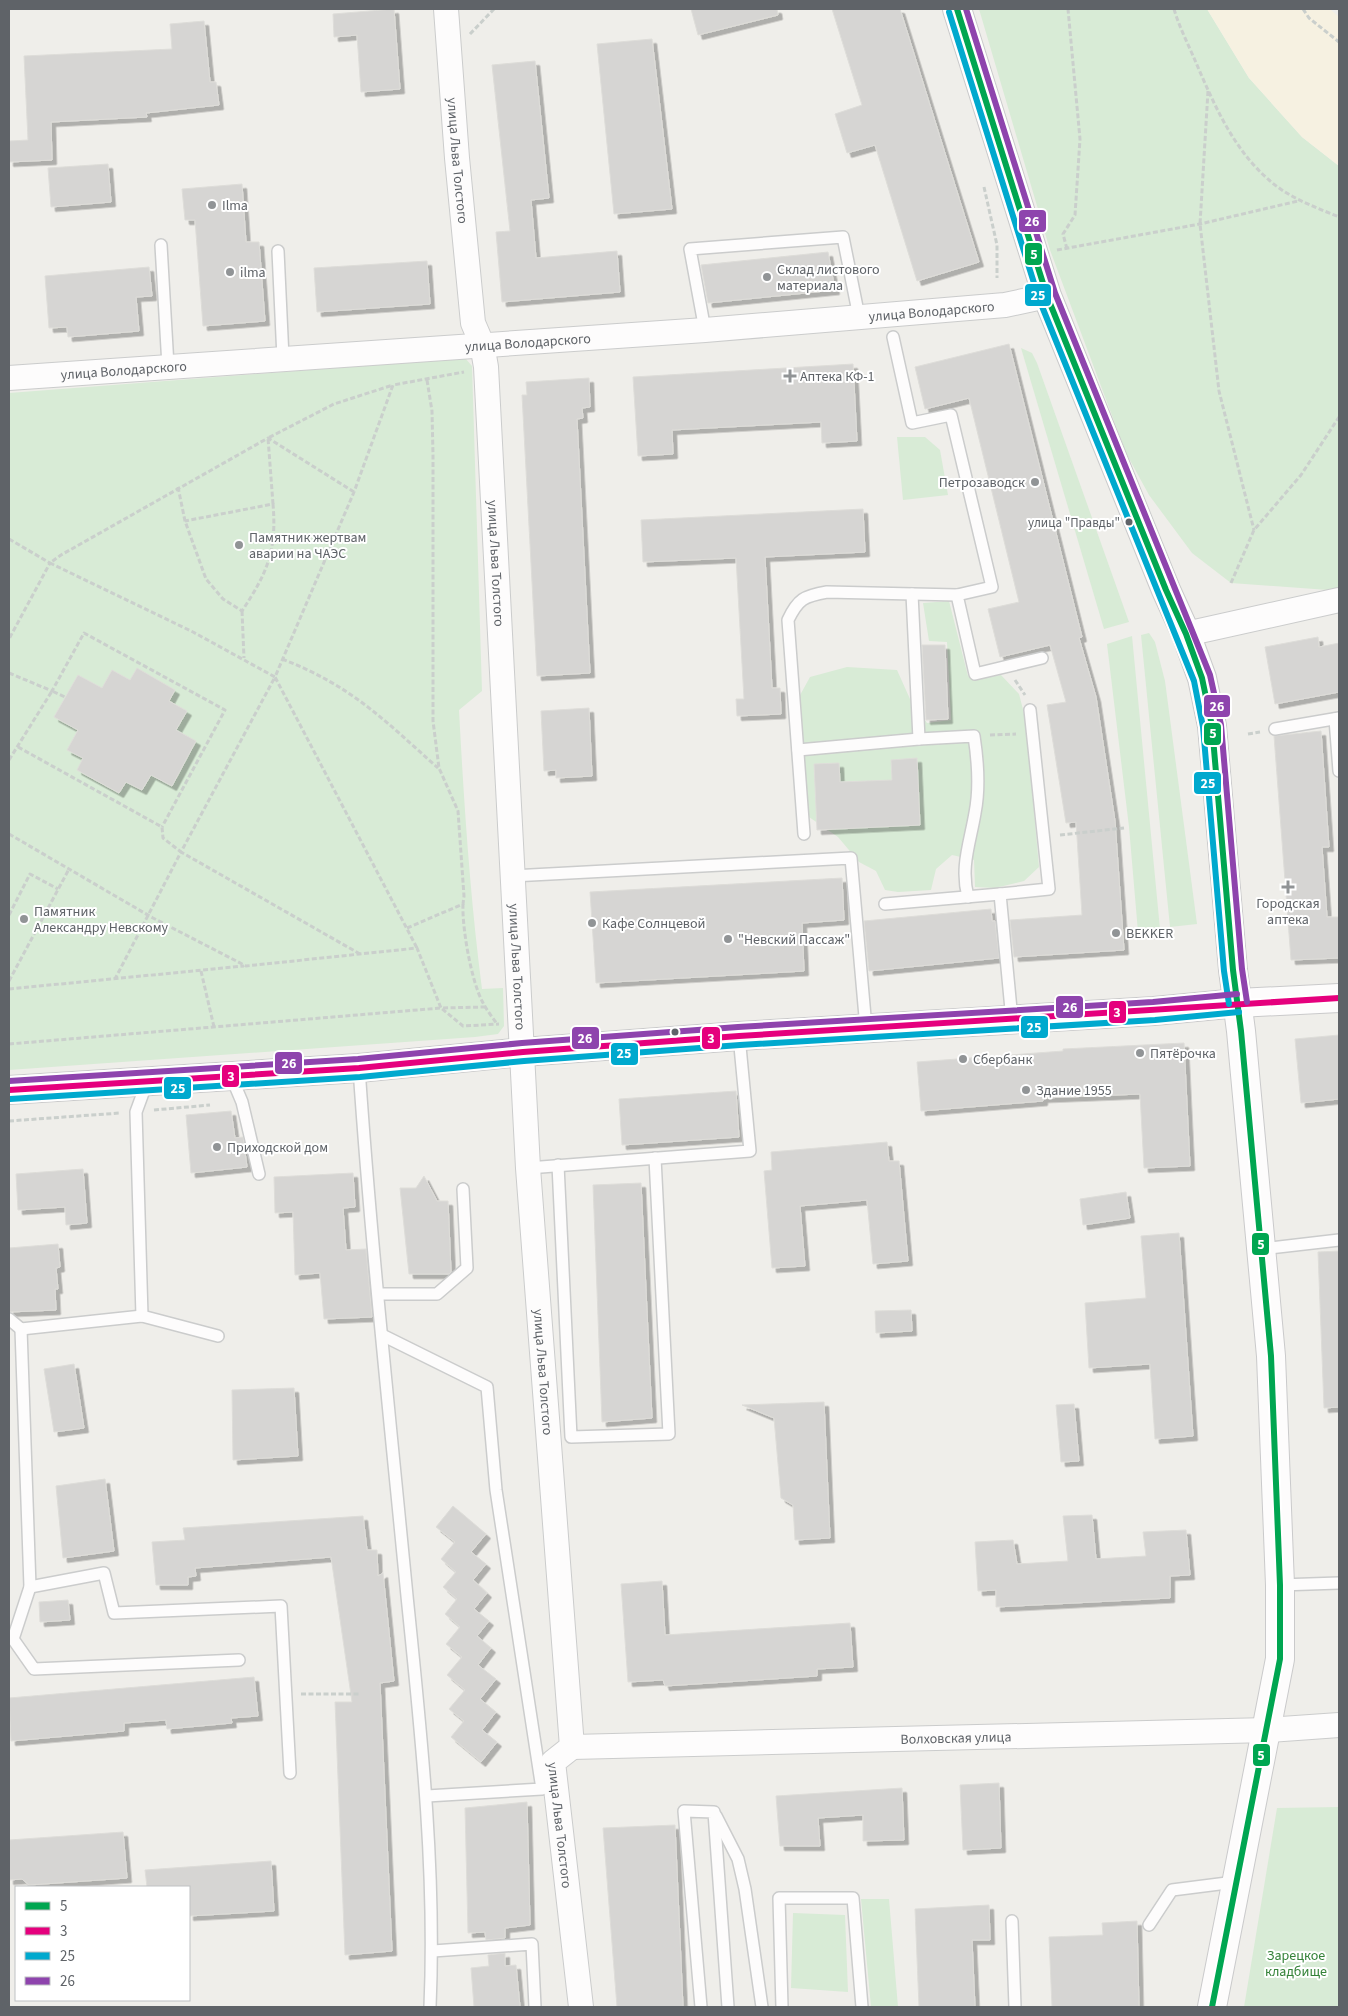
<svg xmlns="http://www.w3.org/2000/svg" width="1348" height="2016" font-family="'Source Sans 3',sans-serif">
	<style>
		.green { fill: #d8ebd6 }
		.sand { fill: #f6f1e1 }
		.building { fill: #d6d5d3; stroke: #deddd9; filter: url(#shadow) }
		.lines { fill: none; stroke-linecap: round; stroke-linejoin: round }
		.service-casing { stroke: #cbcccc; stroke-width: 14 }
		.minor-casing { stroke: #cbcccc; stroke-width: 26 }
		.secondary-casing { stroke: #cacacb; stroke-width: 30 }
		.path { stroke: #cacfcc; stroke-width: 3; stroke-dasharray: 5 2.5; stroke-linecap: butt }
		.service { stroke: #fdfcfc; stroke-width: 11 }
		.minor { stroke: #fdfcfc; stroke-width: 24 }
		.secondary { stroke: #fdfcfc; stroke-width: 28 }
		.bus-1-casing { stroke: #fff; stroke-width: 10 }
		.bus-2-casing { stroke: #fff; stroke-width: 10 }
		.bus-3-casing { stroke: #fff; stroke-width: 10 }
		.bus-4-casing { stroke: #fff; stroke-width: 10 }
		.bus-1 { stroke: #00a651; stroke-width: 6 }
		.bus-2 { stroke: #e5007d; stroke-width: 6 }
		.bus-3 { stroke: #00a9ce; stroke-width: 6 }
		.bus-4 { stroke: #8e44ad; stroke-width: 6 }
		.poi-dot { fill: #919496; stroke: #fff; stroke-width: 2 }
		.bus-dot { fill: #5f6368; stroke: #fff; stroke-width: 2 }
		.labels { text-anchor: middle; stroke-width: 4; stroke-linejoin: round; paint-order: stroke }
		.bus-label { font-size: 13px; fill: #5f6368; stroke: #fff; text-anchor: end }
		.street-label { font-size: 14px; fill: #5f6368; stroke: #fff }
		.poi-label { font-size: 14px; fill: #5f6368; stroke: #fff; text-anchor: start }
		.park-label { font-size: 14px; fill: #348238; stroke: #fff }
		.line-badge { stroke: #fff; stroke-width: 2 }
		.badge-label { font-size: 14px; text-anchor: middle; font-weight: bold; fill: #fff }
	</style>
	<defs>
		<filter id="shadow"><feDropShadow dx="4.5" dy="4.5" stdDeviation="0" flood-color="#0004"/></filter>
	</defs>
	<rect width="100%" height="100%" fill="#efeeea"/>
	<g class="green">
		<path d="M979 9H1207L1249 78 1302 137 1339 166V588L1328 590 1231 583 1192 553 1149 495 1126 453 1050 250Z"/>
		<path d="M1021 348 1032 353 1037 363 1129 622 1104 629Z"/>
		<path d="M465 358 472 366 482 691 459 710C464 804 470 896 482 989L503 988 504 1026 498 1034 475 1037 9 1070V393Z"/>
		<path d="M897 437H925L940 450 948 495 903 500Z"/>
		<path d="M949 601 968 676 975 680 1001 675 1019 694 1026 721 1039 867 1024 881 995 888 975 887 974 860 952 855 936 869 931 890 898 892 885 890 876 871 859 862 838 837 809 817 799 697 810 677 847 667 897 670 910 699 927 723 951 720 947 642 929 641 923 603Z"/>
		<path d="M1149 633 1155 642 1165 681 1197 924 1170 927 1141 635Z"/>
		<path d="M1132 636 1160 929 1138 932 1129 827 1107 644Z"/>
		<path d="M1339 1807V2007H1244L1277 1808Z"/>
		<path d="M861 1899H889L898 2007H871Z"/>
		<path d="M793 1913 845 1915 848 1992 791 1988Z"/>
	</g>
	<path class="sand" d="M1207 9H1330L1339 17V166L1302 137 1249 78Z"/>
	<g class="building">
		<path d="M394 9 400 89 361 92 357 35 334 37 333 14Z"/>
		<path d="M691 9H777L778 15 698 35Z"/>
		<path d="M832 9H900L979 262 917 281 875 145 847 153 835 114 862 105Z"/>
		<path d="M204 21 210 82H216L219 105 146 113 147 117 51 122 52 160 9 162V141L28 140 24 56 172 49 170 24Z"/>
		<path d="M652 39 672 209 614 214 597 44Z"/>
		<path d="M535 61 549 198 531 200 536 258 617 251 620 292 502 302 496 232 510 231 492 65Z"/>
		<path d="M108 164 111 202 51 207 48 168Z"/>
		<path d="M242 184 246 242H259L265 321 203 326 195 220H185L182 189Z"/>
		<path d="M828 252 835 290 708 303 701 265Z"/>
		<path d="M427 261 430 304 317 312 314 268Z"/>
		<path d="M149 267 152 296 136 297 139 331 68 337 67 327 49 328 45 276Z"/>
		<path d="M1009 344 1082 637 1079 638 1096 697 1115 821 1124 950 1014 957 1010 920 1082 915 1076 822 1066 823 1047 705 1066 702 1050 645 1000 657 988 609 1019 602 969 398 925 409 915 367Z"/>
		<path d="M853 364 857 441 822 443 821 422 672 430 673 454 638 456 633 377Z"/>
		<path d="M589 378 590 407 582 408 583 418 577 419 590 673 537 676 522 395H527L526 382Z"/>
		<path d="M863 509 865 552 765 557 772 688H780L781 714 737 716 736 699H744L736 558 643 562 641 520Z"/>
		<path d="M1318 637 1319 647 1339 643V692L1275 704 1265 647Z"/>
		<path d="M922 645H945L948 719 926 720Z"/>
		<path d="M137 668 175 690 169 701 187 711 176 730 196 741 172 786 151 775 142 790 126 782 119 793 77 770 83 758 67 750 78 730 54 717 78 675 102 688 112 670 130 680Z"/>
		<path d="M589 708 592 776 556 778V770L544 771 541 711Z"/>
		<path d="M1321 731 1329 847H1322L1327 917H1339V958L1291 960 1274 736Z"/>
		<path d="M917 758 920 825 817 830 814 764 839 763 840 782 892 780 891 760Z"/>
		<path d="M842 878 844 920 802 923 804 971 596 983 590 892Z"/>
		<path d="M991 909 992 921H995L999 958 869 971 864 921Z"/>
		<path d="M1339 1035V1099L1301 1103 1295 1039Z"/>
		<path d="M1184 1043 1190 1166 1144 1168 1140 1094 1043 1098V1101L921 1111 917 1062 1063 1051V1049Z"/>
		<path d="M736 1091 739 1137 622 1145 619 1099Z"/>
		<path d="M231 1111 235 1138 243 1137 247 1167 191 1173 186 1115Z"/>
		<path d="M887 1142 889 1161H899L908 1261 873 1264 867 1200 800 1206 805 1266 772 1268 764 1171 772 1170 771 1152Z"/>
		<path d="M83 1169 87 1223 66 1225 65 1207 18 1210 16 1174Z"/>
		<path d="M353 1173 355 1207 343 1208 346 1250 366 1249 372 1317 324 1319 320 1273 295 1275 293 1212 275 1213 274 1177Z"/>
		<path d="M424 1176 437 1201H448L451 1272 449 1274H409L400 1188H416Z"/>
		<path d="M641 1183 652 1418 602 1422 593 1185Z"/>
		<path d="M1126 1192 1130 1218 1083 1225 1080 1199Z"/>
		<path d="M1179 1233 1193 1436 1155 1439 1150 1364 1089 1368 1085 1303 1146 1298 1141 1236Z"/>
		<path d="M58 1244 60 1267 56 1268 58 1289H55L56 1310 9 1312V1248Z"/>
		<path d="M1339 1251V1407L1324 1408 1318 1252Z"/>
		<path d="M911 1310 912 1331 876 1333 875 1311Z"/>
		<path d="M74 1364 84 1428 54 1432 44 1369Z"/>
		<path d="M294 1388 298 1456 233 1460 232 1390Z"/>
		<path d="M824 1402 830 1538 795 1540 793 1505 781 1498 774 1418 742 1405Z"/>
		<path d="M1074 1404 1079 1461 1061 1462 1056 1405Z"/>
		<path d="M105 1479 114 1551 63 1558 56 1486Z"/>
		<path d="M453 1506 486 1534 471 1552 486 1564 473 1580 487 1593 474 1609 489 1621 477 1636 491 1648 478 1665 496 1679 480 1699 496 1712 482 1730 497 1742 481 1762 451 1737 464 1721 449 1709 465 1690 447 1675 462 1657 446 1644 460 1627 445 1614 457 1599 443 1587 456 1572 441 1559 455 1542 436 1527Z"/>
		<path d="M1092 1515 1096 1559 1146 1556 1143 1532 1186 1530 1190 1575 1170 1576V1598L996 1607V1590L978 1591 975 1542 1013 1540 1017 1564 1068 1561 1063 1516Z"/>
		<path d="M363 1516 367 1550H377L378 1576 383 1573 394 1681 380 1683 392 1951 345 1955 335 1702H352L331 1557 195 1568 196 1576 188 1577V1585H156L152 1542 185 1540 183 1528Z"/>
		<path d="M662 1581 665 1635 850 1623 853 1667 817 1669V1676L665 1686 663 1680 628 1682 621 1584Z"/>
		<path d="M68 1600 70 1620 40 1622 39 1602Z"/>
		<path d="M254 1677 258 1716 231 1718 232 1723 167 1729 166 1720 124 1723V1731L11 1741 9 1698Z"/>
		<path d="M999 1783 1001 1848 963 1850 960 1785Z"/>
		<path d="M902 1788 904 1840 863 1841V1815L818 1818 820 1846H780L776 1796Z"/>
		<path d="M527 1802 530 1925 505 1928V1938L486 1940 485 1932 468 1933 465 1808Z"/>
		<path d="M675 1825 683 2007H617L603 1828Z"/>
		<path d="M123 1832 127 1878 29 1885 22 1879 9 1880V1840Z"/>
		<path d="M271 1861 274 1911 189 1916V1887H147L145 1870Z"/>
		<path d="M989 1905 990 1940H972L975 2007H919L915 1909Z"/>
		<path d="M1137 1921 1139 2007H1052L1049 1937 1103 1935 1102 1923Z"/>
		<path d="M505 1953V1966L516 1965 520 2007H474L471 1968 489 1966 488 1955Z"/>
	</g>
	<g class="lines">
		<defs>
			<g id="service">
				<path d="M161 245 168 366"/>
				<path d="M278 251 283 358"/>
				<path d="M705 330 690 249 843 237 859 317"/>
				<path d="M893 337 912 423 951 415 992 587 957 595 975 674 1042 658"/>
				<path d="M912 594 919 739"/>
				<path d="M1335 719 1339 771"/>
				<path d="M1275 729 1339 718"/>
				<path d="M798 750 919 739 974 736C978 762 980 788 975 813 970 843 960 867 968 897"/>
				<path d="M804 834 788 620C798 599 804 596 827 592L957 595"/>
				<path d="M512 876 851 858 866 1028"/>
				<path d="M885 904 1000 894"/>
				<path d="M1012 1020 1000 894 1049 889 1030 710"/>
				<path d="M359 1068C371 1244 390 1420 407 1596 421 1733 436 1870 430 2007"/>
				<path d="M231 1076 242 1102 259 1174"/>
				<path d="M558 1165 571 1437 669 1434 655 1158"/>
				<path d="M528 1168 750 1151 739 1036"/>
				<path d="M1261 1249 1339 1240"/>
				<path d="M379 1294H437L467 1268 463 1189"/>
				<path d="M142 1316 136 1112 147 1082"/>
				<path d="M9 1319 21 1329 142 1316 218 1336"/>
				<path d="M21 1329 30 1587 13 1639 34 1669 239 1660"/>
				<path d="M382 1335 487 1387 496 1490 542 1789 427 1796"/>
				<path d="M1280 1585 1339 1583"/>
				<path d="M30 1587 104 1573 114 1613 281 1606 290 1773"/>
				<path d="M716 1816 738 1859 745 1889 762 2007"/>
				<path d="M1012 1921 1015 2007"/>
				<path d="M1149 1925 1172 1890 1235 1882"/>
				<path d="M433 1951 532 1944 535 2007"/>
				<path d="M701 2007 684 1811 714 1812 728 2007"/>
				<path d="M782 2007 779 1898H853L862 2007"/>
			</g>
			<g id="minor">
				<path id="s1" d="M446 9 457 158 473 323 482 344 486 367 528 1168 572 1747 553 1762 581 2007"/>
				<path id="s2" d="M9 378 705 330 1005 305 1047 296"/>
				<path d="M1186 634 1339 600"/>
				<path id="s3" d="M572 1747 1268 1730 1339 1725"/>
			</g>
			<g id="secondary">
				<path d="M957 9 1047 296 1166 590 1186 634 1202 678 1212 726 1233 970 1241 1031 1271 1356 1280 1585V1659L1212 2007"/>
				<path d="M9 1090 359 1068 523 1052 739 1036 1154 1011 1238 1003 1339 998"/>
			</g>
		</defs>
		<use href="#service" class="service-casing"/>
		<use href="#minor" class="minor-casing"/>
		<use href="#secondary" class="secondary-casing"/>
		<g class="path">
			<path d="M1174 9C1179 26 1187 42 1194 58 1213 102 1232 148 1269 180 1289 198 1315 207 1339 217"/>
			<path d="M1303 9 1309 18 1339 42"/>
			<path d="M470 34 494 9"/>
			<path d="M1208 91 1200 224 1219 391 1254 530"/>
			<path d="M984 187 997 245V278"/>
			<path d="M1067 249 1063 234 1075 215 1080 139 1068 9"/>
			<path d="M1057 250 1200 224 1298 201"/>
			<path d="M178 487 185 521 206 579 223 599 242 611C267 573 277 551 273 504L185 521"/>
			<path d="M354 492 268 438 61 555 50 563 193 632 275 677 354 492 393 385 464 372"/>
			<path d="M273 504 268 438 334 404 393 385"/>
			<path d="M9 539 50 563 9 639"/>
			<path d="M1231 583 1254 530 1301 475 1339 417"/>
			<path d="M242 611 244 658"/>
			<path d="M282 659C352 686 384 720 438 768"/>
			<path d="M9 673 52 691 84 633 225 710 162 827"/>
			<path d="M1015 680 1025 695"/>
			<path d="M1248 734 1260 732"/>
			<path d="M990 735 1016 734"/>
			<path d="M18 747 162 827 163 838 181 852 115 979"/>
			<path d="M9 760 52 691 65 697"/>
			<path d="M9 834 153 918 246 966 417 948 441 1008 486 1007"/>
			<path d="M1060 835 1124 828"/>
			<path d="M463 904C462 928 471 979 482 1001 486 1009 492 1017 497 1024"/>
			<path d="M9 915 30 874 58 889"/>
			<path d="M407 928 463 904 464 896 458 811 439 768 433 721V455L432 411 427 380"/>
			<path d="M360 954 181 852 275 677 417 948"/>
			<path d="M201 971 214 1027"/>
			<path d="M9 981 69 869"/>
			<path d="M9 989 244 966"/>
			<path d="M9 1044 441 1008 463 1026 499 1024"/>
			<path d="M154 1110 210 1105"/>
			<path d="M9 1121 120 1113"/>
			<path d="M301 1694H360"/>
		</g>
		<use href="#service" class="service"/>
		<use href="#minor" class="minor"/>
		<use href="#secondary" class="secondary"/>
		<defs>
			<path id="bus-1" d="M957 9 1047 296 1166 590 1186 634 1202 678 1212 726 1233 970 1241 1031 1271 1356 1280 1585V1659L1212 2007"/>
			<path id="bus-2" d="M9 1090 359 1068 523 1052 739 1036 1339 998"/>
			<g id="bus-3">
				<path d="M949 12 1039 299 1194 681 1203 727 1224 971 1229 1004"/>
				<path d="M10 1099 360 1077 524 1061 740 1045 1155 1020 1239 1012"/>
			</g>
			<g id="bus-4">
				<path d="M966 9 1055 293 1210 675 1221 725 1242 969 1247 1002"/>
				<path d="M9 1081 358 1059 522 1043 738 1027 1153 1002 1237 994"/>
			</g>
		</defs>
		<use href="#bus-1" class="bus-1-casing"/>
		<use href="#bus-2" class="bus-2-casing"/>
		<use href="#bus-3" class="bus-3-casing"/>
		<use href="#bus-4" class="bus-4-casing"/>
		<use href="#bus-1" class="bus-1"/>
		<use href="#bus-2" class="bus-2"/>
		<use href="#bus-3" class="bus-3"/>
		<use href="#bus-4" class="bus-4"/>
	</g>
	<g class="poi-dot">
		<circle cx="212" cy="205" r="5"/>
		<circle cx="230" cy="272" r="5"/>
		<circle cx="767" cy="277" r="5"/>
		<path d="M787.5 368.5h5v5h5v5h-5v5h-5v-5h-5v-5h5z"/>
		<circle cx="1035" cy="482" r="5"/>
		<circle cx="239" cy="545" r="5"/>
		<path d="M1285.5 879.5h5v5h5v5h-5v5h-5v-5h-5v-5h5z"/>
		<circle cx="24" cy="919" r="5"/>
		<circle cx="592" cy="923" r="5"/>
		<circle cx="1116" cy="933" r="5"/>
		<circle cx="728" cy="939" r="5"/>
		<circle cx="1140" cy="1053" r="5"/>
		<circle cx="963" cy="1059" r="5"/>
		<circle cx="1026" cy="1090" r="5"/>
		<circle cx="217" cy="1147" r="5"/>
	</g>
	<g class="bus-dot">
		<circle cx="1129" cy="522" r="4.5"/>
		<circle cx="675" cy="1032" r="4.5"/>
	</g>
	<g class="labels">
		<g class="bus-label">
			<text x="1120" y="527">улица "Правды"</text>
		</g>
		<g class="street-label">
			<text dy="5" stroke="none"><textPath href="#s1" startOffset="152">улица Льва Толстого</textPath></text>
			<text dy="5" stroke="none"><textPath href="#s2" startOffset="925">улица Володарского</textPath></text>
			<text dy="5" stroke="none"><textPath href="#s2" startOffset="520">улица Володарского</textPath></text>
			<text dy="5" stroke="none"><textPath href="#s2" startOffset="115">улица Володарского</textPath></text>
			<text dy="5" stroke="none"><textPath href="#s1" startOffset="558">улица Льва Толстого</textPath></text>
			<text dy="5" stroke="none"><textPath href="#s1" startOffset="962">улица Льва Толстого</textPath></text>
			<text dy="5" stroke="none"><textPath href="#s1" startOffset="1368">улица Льва Толстого</textPath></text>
			<text dy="5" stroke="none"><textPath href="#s3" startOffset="384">Волховская улица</textPath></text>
			<text dy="5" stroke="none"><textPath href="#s1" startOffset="1832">улица Льва Толстого</textPath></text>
		</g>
		<g class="poi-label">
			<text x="222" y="210">Ilma</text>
			<text x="777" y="274">Склад листового<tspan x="777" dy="16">материала</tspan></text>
			<text x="240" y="277">ilma</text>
			<text x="800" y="381">Аптека КФ-1</text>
			<text x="1025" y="487" text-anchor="end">Петрозаводск</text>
			<text x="249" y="542">Памятник жертвам<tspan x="249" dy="16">аварии на ЧАЭС</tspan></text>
			<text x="1288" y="908" text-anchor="middle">Городская<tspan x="1288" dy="16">аптека</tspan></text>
			<text x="34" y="916">Памятник<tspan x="34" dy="16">Александру Невскому</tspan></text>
			<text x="602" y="928">Кафе Солнцевой</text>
			<text x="1126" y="938">BEKKER</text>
			<text x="738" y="944">"Невский Пассаж"</text>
			<text x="1150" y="1058">Пятёрочка</text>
			<text x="973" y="1064">Сбербанк</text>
			<text x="1036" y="1095">Здание 1955</text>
			<text x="227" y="1152">Приходской дом</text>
		</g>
		<g class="park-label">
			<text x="1296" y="1960">Зарецкое<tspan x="1296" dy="16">кладбище</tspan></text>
		</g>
	</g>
	<g class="line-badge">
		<rect x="1018" y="209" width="29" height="24" rx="5" fill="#8e44ad"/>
		<rect x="1024" y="242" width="19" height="24" rx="5" fill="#00a651"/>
		<rect x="1024" y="283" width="28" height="24" rx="5" fill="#00a9ce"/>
		<rect x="1203" y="694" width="28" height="24" rx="5" fill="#8e44ad"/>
		<rect x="1203" y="722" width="19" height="24" rx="5" fill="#00a651"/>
		<rect x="1193" y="771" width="29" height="24" rx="5" fill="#00a9ce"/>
		<rect x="1055" y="995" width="29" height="24" rx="5" fill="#8e44ad"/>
		<rect x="1108" y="1000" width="19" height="24" rx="5" fill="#e5007d"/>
		<rect x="1020" y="1015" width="29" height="24" rx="5" fill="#00a9ce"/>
		<rect x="701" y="1026" width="20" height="24" rx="5" fill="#e5007d"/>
		<rect x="571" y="1026" width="29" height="24" rx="5" fill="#8e44ad"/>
		<rect x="610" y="1042" width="29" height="24" rx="5" fill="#00a9ce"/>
		<rect x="274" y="1051" width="29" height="24" rx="5" fill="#8e44ad"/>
		<rect x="221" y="1064" width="19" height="24" rx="5" fill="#e5007d"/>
		<rect x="163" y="1076" width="29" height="24" rx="5" fill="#00a9ce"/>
		<rect x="1251" y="1232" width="19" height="24" rx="5" fill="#00a651"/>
		<rect x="1252" y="1743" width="19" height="24" rx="5" fill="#00a651"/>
	</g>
	<g class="badge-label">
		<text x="1032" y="226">26</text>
		<text x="1034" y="259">5</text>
		<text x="1038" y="300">25</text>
		<text x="1217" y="711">26</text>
		<text x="1213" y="738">5</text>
		<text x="1208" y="788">25</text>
		<text x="1070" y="1012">26</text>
		<text x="1117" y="1017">3</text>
		<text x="1034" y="1032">25</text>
		<text x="711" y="1043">3</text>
		<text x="585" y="1043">26</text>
		<text x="624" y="1058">25</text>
		<text x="289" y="1068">26</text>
		<text x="231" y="1081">3</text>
		<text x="178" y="1093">25</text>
		<text x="1261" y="1249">5</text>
		<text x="1261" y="1760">5</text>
	</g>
	<rect width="1348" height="2016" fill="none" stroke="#5f6368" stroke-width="20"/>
	<rect x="15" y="1886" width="175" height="115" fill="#ffffff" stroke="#bfc1c3"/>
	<rect x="25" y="1902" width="25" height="8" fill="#00a651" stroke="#bfc1c3"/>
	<text x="60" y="1911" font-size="15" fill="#5f6368">5</text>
	<rect x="25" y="1927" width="25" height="8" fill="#e5007d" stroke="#bfc1c3"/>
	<text x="60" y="1936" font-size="15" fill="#5f6368">3</text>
	<rect x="25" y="1952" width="25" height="8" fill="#00a9ce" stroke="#bfc1c3"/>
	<text x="60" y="1961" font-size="15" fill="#5f6368">25</text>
	<rect x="25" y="1977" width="25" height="8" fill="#8e44ad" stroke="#bfc1c3"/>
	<text x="60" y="1986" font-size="15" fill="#5f6368">26</text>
</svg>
